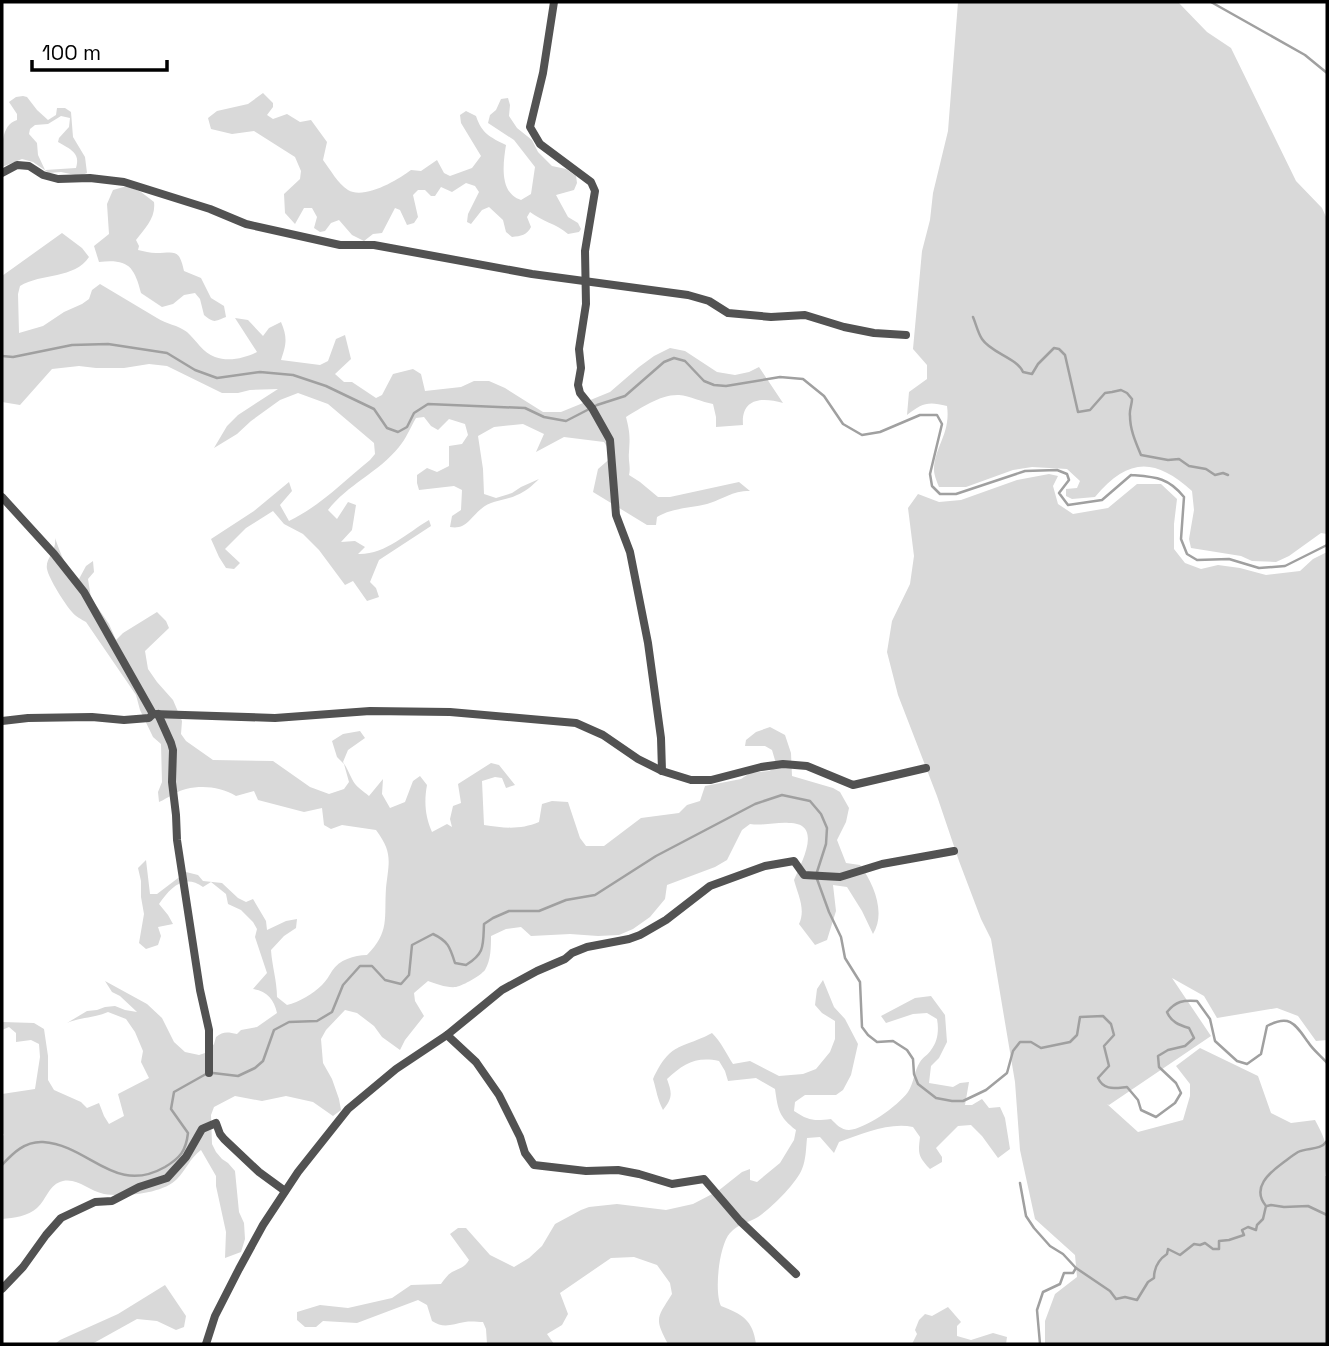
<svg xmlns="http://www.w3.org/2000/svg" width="1329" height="1346" font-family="'Space Grotesk',sans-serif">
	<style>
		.green { fill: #d9d9d9; fill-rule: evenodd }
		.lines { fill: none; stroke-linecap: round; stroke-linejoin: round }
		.stream { stroke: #a0a0a0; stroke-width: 2.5 }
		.minor { stroke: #525252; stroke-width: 8 }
	</style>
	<rect width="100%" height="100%" fill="#fff"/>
	<g class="green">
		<path d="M958 2H1178L1207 32 1231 48 1296 181 1322 208 1327 219V534L1321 533 1289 556 1276 562 1252 561 1241 556 1191 548 1189 539 1194 510 1192 491C1154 457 1128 458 1095 497L1072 499 1066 496V489L1077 488 1080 481 1067 469 1032 467 1013 470 966 487H939C937 482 934 475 934 470 934 447 951 434 947 406 928 401 922 403 907 415L909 392 927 379V365L913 349 922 251 930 220 933 193 948 131Z"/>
		<path d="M263 93 273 103V107L267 115 273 119 287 114 300 122 311 120 327 142 323 160C330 169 338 184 348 190 364 200 398 180 411 170L421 171 437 160 444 173 450 176 472 168 481 156 461 123 460 115 466 111 476 116C482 134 490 137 506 145 503 164 499 193 521 200L531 194 535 167 514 140 488 123 490 115 496 110 501 99 508 98 510 105 509 116 517 128 532 140 538 152 552 166 566 169 576 176 577 183 574 190 556 195 568 217 578 223 581 229 579 232 568 234C555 223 543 222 530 212L527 217 531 227C527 235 521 236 512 237L506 232 503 220 489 207 482 210 471 224 467 222 468 214 479 192 475 186 466 183 452 192 441 187 435 196H431L425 190H418L413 195 418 217 414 223 407 225 400 210 395 208 382 233 373 234 364 241 352 235 339 220 331 223 325 231 320 232 314 228 317 217 312 208H304L295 224 285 213 284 194 300 179 301 171 295 157 254 131 232 134 211 129 208 118 217 111 248 104Z"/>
		<path d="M23 96 27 97 37 110 48 120 56 115 57 108H65L71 112 73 137 85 157 87 173 80 176 61 172 49 173 33 162 22 159 2 167C2 150 0 125 17 120V114L9 102 16 97ZM61 116 70 118 69 127 59 138 58 142C70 149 81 153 76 168L45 170 38 155 37 143 29 134 30 129 35 125 48 124Z"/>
		<path d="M127 186 141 192 154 202C156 218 145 228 136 240L139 246 138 250C144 251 150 253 156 253 175 253 179 248 184 271L201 278 211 298 224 306 226 317C214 322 214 323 204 315L200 299 195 293 184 295 173 304 162 307 141 293C134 266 128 259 99 262L94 246 109 234 107 204 113 190Z"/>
		<path d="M62 233 82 248 89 257C75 279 41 273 20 286L18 294 19 333 43 326 64 312 82 304 89 299 92 290 100 284C119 295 138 307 157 318 166 324 178 325 187 332 196 340 203 353 215 357 229 362 245 358 257 352L235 318 248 320 263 336 269 328 281 322C288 338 286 345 281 360L320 365 328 361 336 339 345 335 351 359 335 374 344 382H352L376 398 382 395 393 374 413 369 421 374 425 391 461 387 474 381H489L505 388 543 412H561L610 392 639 367 654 356 670 348 685 351 717 372 735 375 749 372 759 367 783 403C762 397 741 398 743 425L716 427V417L713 404C702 402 690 396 679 395 661 394 641 408 626 417 630 433 630 436 629 452 628 461 631 467 629 475L640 482 658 497H670L739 482 750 491C731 491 724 499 707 504 690 508 672 508 657 517L656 525H647L593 492 598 469 613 456 604 442 564 437 536 452 544 434 523 424 494 427 478 436 483 469 484 494 496 498 512 493 521 487 539 479C533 485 525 492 517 495 505 501 491 500 481 509 470 518 466 530 450 527L452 516 461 510 462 490 454 486 419 490 417 483V475L427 468 437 472 449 466V446L462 444 468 435 465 424 449 419 438 430 431 426 424 417 416 418C410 428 406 439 399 447 379 472 347 485 328 510L337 519 348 502 356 505 352 530 341 542 355 541 365 547 358 554C385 555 407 533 429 520L431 526 379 560 370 582 376 588 379 597 367 601 353 581 345 585 319 550 303 534 284 524 273 511 246 528 225 549 240 563 234 569 226 568 219 557 211 539 254 511 289 482 292 491 280 505 289 521C320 506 343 482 370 460L375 454 374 443 328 404 298 393 280 400 251 421 237 434 214 448 227 426 238 415 278 389 250 390 238 393H222L167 366 149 364 124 368H96L79 366 52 369 20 405 2 402V276Z"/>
		<path d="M1049 474 1058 476 1053 486 1058 504 1073 514 1108 508 1137 484H1161L1177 499 1174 524V549L1185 563 1201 569 1218 565 1240 568 1266 575 1300 571 1313 559 1327 552V1040L1316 1041 1298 1016 1277 1008 1217 1018 1204 996 1172 978 1211 1036 1109 1105 1107 1104 1138 1132 1183 1120 1190 1096V1084L1176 1066 1200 1048 1258 1076 1271 1113 1291 1123 1315 1120C1327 1142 1329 1150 1325 1176H1327V1344H1045V1321L1055 1294 1077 1277 1075 1255 1035 1219 1020 1150 1015 1082 991 939 981 919 959 861 937 796 898 695 887 652 892 621 910 584 914 556 908 508 918 494 939 502 961 500 1017 480Z"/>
		<path d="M55 538C61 554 65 569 79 579L86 566 93 561 94 572 88 579 91 598 109 624 116 640 123 633 157 612 166 621 169 628 145 651 148 669 157 682 173 700 182 721 181 734 186 741 213 760 273 761 310 787 329 794 344 789 349 782 344 764 337 757 332 741 343 734 360 731 365 738 348 750 343 762C347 768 349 773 352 779 355 786 363 791 369 796L383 779 382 794 390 808 405 802 413 781 420 776 427 785C424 802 425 816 432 832L447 824 452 827 450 819 453 806 461 803 458 784 491 763 499 765 515 785 506 788 502 778 495 777 482 781 484 825C504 828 520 830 539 822L542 804 552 801 568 802 580 838 586 846H604L641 818 679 813 687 805 700 801 705 786 741 779 750 773 769 771 777 767 772 750 765 746H745L746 740 756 732 770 727 785 735 791 753 792 776 833 788 840 792 849 808 846 822 837 840 846 863 860 865C874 884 886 913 873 934L862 911 847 887 833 885 836 911 827 940 815 945 799 924C806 909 798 895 794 880 801 863 824 823 789 823 776 822 763 826 750 824L742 830 727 860 715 867 667 885 665 899 650 917 633 929 619 935 598 936 570 934 531 936 521 927 506 929 491 936C491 947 491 960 485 970 480 976 464 985 456 987 447 988 436 984 428 981L414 993 415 1001 424 1016 405 1040 400 1050 382 1037 374 1026 357 1013 345 1010 326 1030 321 1039 323 1063 332 1079 339 1099 341 1110 333 1116 313 1102 286 1096 262 1101 235 1096 214 1107 211 1115 212 1144 216 1152 222 1159 228 1163 235 1171 239 1212 244 1223 245 1239 241 1252 225 1258 226 1232 216 1186V1176L201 1150C190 1158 186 1170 177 1179 163 1194 123 1197 104 1194 89 1191 78 1178 63 1181 49 1184 47 1199 37 1208 28 1216 14 1218 2 1219V1136L4 1135 2 1132V1094L35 1089 40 1057 39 1044 31 1040 16 1042V1033L9 1027 2 1030V1022L34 1023 44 1029 48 1056V1080L54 1090 81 1102 87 1108 99 1103 104 1116 109 1124 124 1116 118 1094 149 1078 141 1062 143 1051 135 1032 126 1019 108 1012C94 1018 81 1017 67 1023L87 1011 97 1010 105 1007 115 1006 125 1010 137 1012 120 996 112 992 105 981 147 1004 162 1018 174 1042 185 1052 199 1055 208 1052 214 1044 216 1037C223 1031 228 1032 237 1034L241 1030 257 1027 277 1013C274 999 267 991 253 989L267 973 255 937 257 929 253 922 241 910 228 904 226 894 211 882 203 887C184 873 170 888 159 904L168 915 173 924 158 927 161 936 158 945 146 949 139 943 144 914 141 897V881L138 868 146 860 150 894H157L186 872 198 875 203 881 222 883 238 898 246 902 253 899 266 921 267 930 286 921 297 919 296 928 284 936 271 950C272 966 277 981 277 997L287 1005C299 1002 313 994 322 985 326 981 329 976 332 971 339 960 354 955 367 955 390 932 384 918 386 888 389 861 393 853 376 830L342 825 331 829 324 825 322 808 304 812 258 800 254 791 236 796C221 787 203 785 186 789 177 791 168 798 159 802L158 792 162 782 161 744 153 737 140 710 136 695 86 622C81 619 76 617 72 612 65 604 49 579 47 569 45 558 57 552 55 538Z"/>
		<path d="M823 980 834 1007 845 1019 858 1044 851 1075 843 1090 836 1095H805L795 1102 794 1111C809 1121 814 1121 831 1119 836 1124 841 1130 849 1130 865 1129 898 1106 908 1092 914 1083 914 1071 920 1062 923 1057 928 1055 931 1050 938 1041 939 1030 937 1019L927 1013 913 1014 886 1023 881 1016 915 998 931 996 945 1015 947 1042 939 1058 931 1066 929 1083 953 1087 960 1083 969 1082 965 1105H972L982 1099 989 1108 1000 1107 1005 1118 1010 1149 998 1158 982 1136 971 1125 958 1126 936 1148 942 1157V1162L930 1169C918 1156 918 1154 920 1137L913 1127C889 1122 863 1134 839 1142L834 1153 820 1137 807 1138C806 1148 806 1160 802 1169 796 1184 771 1208 758 1217 748 1223 738 1224 730 1233 719 1245 714 1292 721 1306 742 1314 753 1320 756 1344H668C654 1318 657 1318 672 1294L670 1283 657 1265 634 1257 611 1258 560 1293 568 1314 562 1325 547 1334 554 1344H487L486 1329 483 1322C478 1322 471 1321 465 1322 452 1324 444 1329 432 1321L427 1305 418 1300 357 1323 323 1321 316 1327H305L297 1320V1312L320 1305 348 1308 392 1298 411 1285 441 1284C444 1280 447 1275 452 1272 460 1268 464 1268 469 1260L450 1234 458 1228H466L490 1255 514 1267 529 1258 542 1246 555 1224 581 1210 589 1207 617 1204 666 1210 693 1204 718 1191 742 1172 750 1169V1180L757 1182 780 1163 794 1140 796 1130C779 1117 778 1110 775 1089L756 1078 728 1081 725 1071 719 1061C696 1056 683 1064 667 1079 672 1093 673 1098 663 1110 657 1098 657 1092 653 1079 671 1041 680 1050 712 1033 721 1042 726 1053 733 1064L750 1061 779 1076 803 1074 816 1069 830 1052 835 1039V1021L822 1013 815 1005 817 989Z"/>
		<path d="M165 1285 186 1316 184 1327 176 1330 157 1321 137 1319 92 1344H55L60 1340 118 1314Z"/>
		<path d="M948 1307 961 1322 957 1326V1336L971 1340 993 1333 1007 1337 1006 1344H912L917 1334 915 1330 919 1320 925 1314 932 1316Z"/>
	</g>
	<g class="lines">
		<g class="stream">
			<path d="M1211 2 1305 55 1327 73"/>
			<path d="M973 317C976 324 978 333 982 339 991 353 1017 358 1023 372L1032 374 1038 364 1054 348 1059 349 1065 355 1078 412 1090 410 1105 393 1112 392 1121 390 1127 393 1132 399C1132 405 1129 410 1130 416 1130 430 1136 443 1141 455L1168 460 1179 459 1189 466 1206 469 1215 475 1223 473 1228 475"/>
			<path d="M2 356 13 357 72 345 108 344 167 353 195 370 217 378 260 372 293 375 326 386 374 409 387 428 398 432 407 427 414 413 428 404 525 408 544 417 566 421 597 405 625 396 664 362 674 358 685 361 704 381 714 385 726 386 780 377 803 379 824 396 843 424 862 435 880 432 920 415H937L942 424 930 474 932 486 940 494H956L1025 471 1057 470 1067 474 1069 480 1059 493 1068 505 1102 500 1131 475C1155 477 1168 477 1184 497L1181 539 1187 554 1197 560 1229 559 1259 568 1285 566 1327 545"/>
			<path d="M817 879 829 912 841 937 845 958 860 982 862 1027 868 1035 877 1042 893 1041 907 1050 913 1059 914 1074 918 1084 936 1098 952 1101H963L986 1090 1007 1073 1013 1051 1020 1042H1031L1041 1048 1070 1042 1077 1035 1080 1017 1103 1016 1111 1024 1114 1035 1104 1046 1109 1066 1098 1078C1104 1091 1115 1088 1127 1087L1138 1100 1141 1110 1156 1117 1175 1103 1181 1093 1176 1083 1159 1067 1158 1056 1168 1050 1185 1046 1194 1038 1189 1028C1179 1025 1171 1022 1167 1012 1176 1001 1183 1000 1197 1001L1210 1019 1215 1041 1237 1061 1247 1064 1261 1054 1267 1026C1290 1014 1295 1024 1308 1042 1313 1050 1321 1056 1327 1063"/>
			<path d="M213 1073 238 1076 255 1068 263 1061 274 1030 289 1022 317 1021 332 1012 343 985 360 966H372L385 980 401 984 409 975 412 945 433 934C448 941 450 947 455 963L466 965C485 953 483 946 484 924L493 918 509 911H539L566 900 595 895 656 856 755 804 782 795 810 801 821 814 827 828 826 844 817 872"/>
			<path d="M2 1165C13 1153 25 1141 43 1142 90 1145 114 1196 165 1167 180 1158 186 1151 188 1133L171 1109 174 1092 206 1074"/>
			<path d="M1020 1183 1026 1216 1034 1228 1050 1246 1063 1254 1076 1268 1110 1291 1116 1299 1125 1297 1137 1300 1148 1282 1154 1278C1154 1268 1158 1260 1167 1254L1168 1249 1180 1255 1194 1244 1200 1245 1205 1243 1213 1249H1219V1241L1229 1240 1244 1235 1242 1230 1248 1227 1256 1230 1257 1225 1263 1219 1266 1206C1251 1188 1269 1173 1284 1162 1288 1159 1293 1155 1298 1152 1308 1147 1320 1151 1327 1141"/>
			<path d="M1267 1206 1271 1205 1284 1207 1308 1206 1327 1215"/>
			<path d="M1040 1344 1037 1310 1043 1292 1060 1284 1064 1273H1073L1076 1268"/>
		</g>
		<g class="minor">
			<path d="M554 2 543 73 530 127 540 144 591 182 595 191 585 251 586 304 579 349 581 368 578 385 580 393 592 408 610 440 616 515 630 552 648 643 661 738 662 771"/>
			<path d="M2 173 17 165 29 166 43 175 58 179 90 178 124 182 210 209 246 224 340 245H374L532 274 688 295 709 301 728 313 771 317 805 315 844 327 874 333 906 335"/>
			<path d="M2 497 54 554 84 592 153 714"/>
			<path d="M158 714 171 743 173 750 172 782 176 815 177 840 200 990 209 1030V1073"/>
			<path d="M2 721 28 718 92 717 124 720 149 718 153 714 275 718 370 711 450 712 576 723 603 735 638 759 662 771 691 780H711L761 767 783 764 807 766 853 785 926 768"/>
			<path d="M447 1035 476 1062 499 1095 520 1137 525 1153 534 1165 586 1171 618 1170 639 1174 672 1184 704 1179 740 1221 796 1274"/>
			<path d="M2 1289 23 1267 46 1235 61 1218 95 1202 112 1201 139 1187 167 1178 186 1157 202 1129 216 1123 220 1134 224 1139 259 1172 285 1191"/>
			<path d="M206 1344 215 1316 239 1269 263 1225 298 1172 348 1109 396 1069 447 1035 502 990 537 971 565 959 572 953 587 947 629 939 640 935 666 920 710 886 765 866 794 861 804 875 840 877 882 864 954 851"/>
		</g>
	</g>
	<rect width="1329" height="1346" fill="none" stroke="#000000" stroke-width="7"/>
	<path d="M32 60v10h135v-10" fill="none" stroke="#000000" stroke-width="3.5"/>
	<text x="42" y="60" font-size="21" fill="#000000" stroke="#ffffff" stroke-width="5" paint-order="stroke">100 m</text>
</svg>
